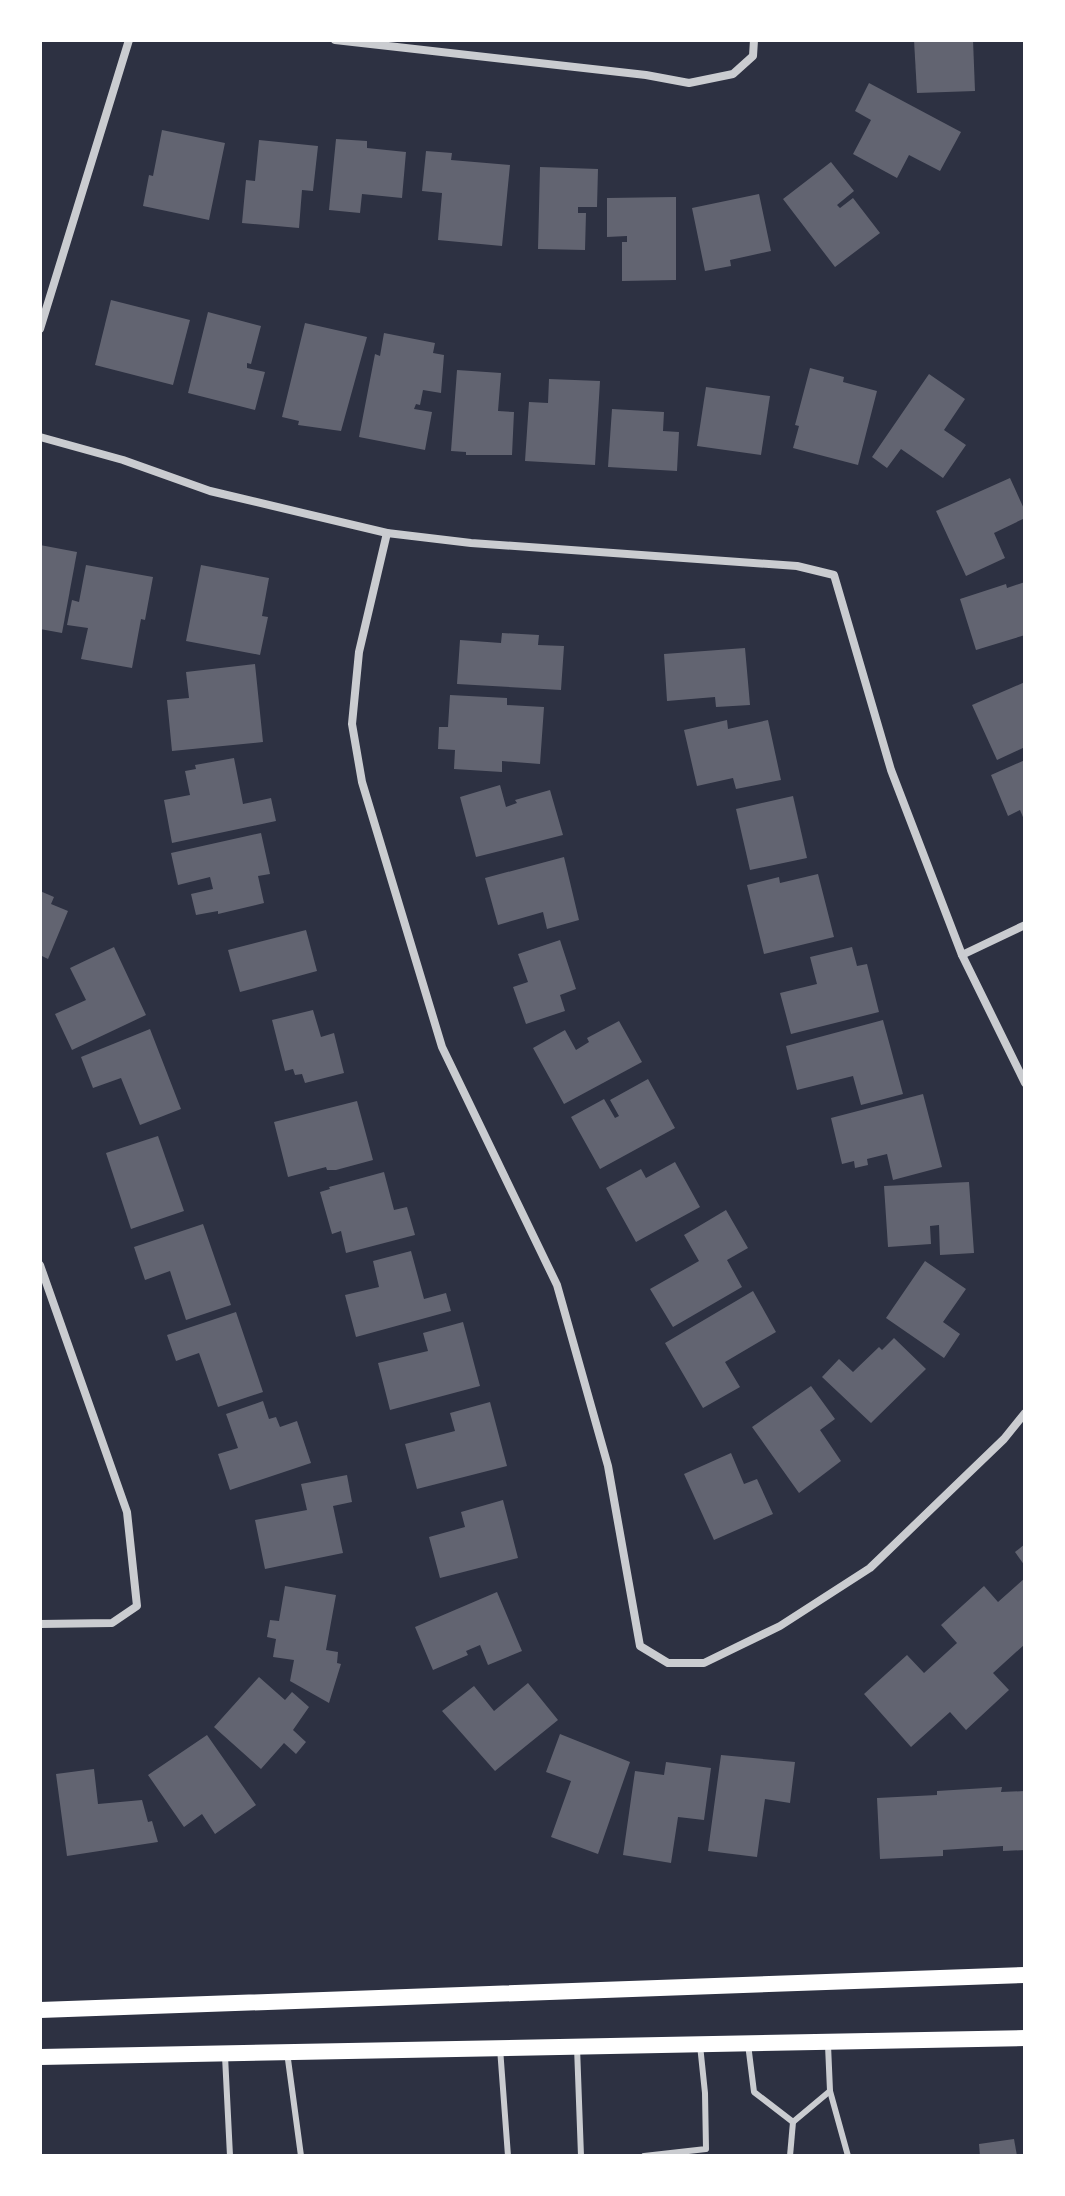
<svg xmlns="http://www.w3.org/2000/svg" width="1065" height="2196" font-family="Georgia,serif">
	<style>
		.building { fill: #626471 }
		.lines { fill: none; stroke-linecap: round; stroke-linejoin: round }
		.service { stroke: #caccd0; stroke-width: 6 }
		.minor { stroke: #caccd0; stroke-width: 8 }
		.secondary { stroke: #fff; stroke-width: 16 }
	</style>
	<rect width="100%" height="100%" fill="#2d3142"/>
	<g class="building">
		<path d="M914 40H973L975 91 917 93Z"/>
		<path d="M869 83 961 132 940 171 909 155 897 178 853 154 871 120 855 111Z"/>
		<path d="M162 130 225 143 209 220 143 206 149 175 153 176Z"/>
		<path d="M336 139 367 141V148L406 152 402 198 362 194 360 213 329 210Z"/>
		<path d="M259 140 318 146 313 191 302 190 299 228 242 223 246 180 255 181Z"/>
		<path d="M426 151 452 153 451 160 510 165 502 246 438 240 442 193 422 191Z"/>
		<path d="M831 162 854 191 837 205 840 208 853 198 880 233 835 267 783 199Z"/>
		<path d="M540 167 598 169 597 207H578V213H586L585 250 538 249Z"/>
		<path d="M759 194 771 251 730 260 731 266 705 271 692 208Z"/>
		<path d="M676 197V280L622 281V242H627V236L607 237V198Z"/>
		<path d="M111 300 190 320 173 385 95 365Z"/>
		<path d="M208 312 261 326 251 364 247 363V368L265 372 255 410 188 393Z"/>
		<path d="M305 323 367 337 341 431 298 425 299 421 282 417Z"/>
		<path d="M384 333 435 343 433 353 444 355 441 393 423 390 420 405 416 404 414 409 432 412 425 450 359 437 375 354 380 356Z"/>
		<path d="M810 368 844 377 843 382 877 391 858 465 793 448 799 426 795 425Z"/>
		<path d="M457 370 501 373 498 411 514 412 512 455H466V452L451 451Z"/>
		<path d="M929 374 965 399 944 430 966 445 943 478 901 449 887 468 872 457Z"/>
		<path d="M549 379 600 381 595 465 525 461 529 402 548 403Z"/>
		<path d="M706 387 770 396 761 455 697 446Z"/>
		<path d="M612 409 664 412 663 431 679 432 677 471 608 467Z"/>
		<path d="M1010 478 1025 511V518L994 533 1005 558 966 576 936 511Z"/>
		<path d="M40 545 77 552 62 633 40 629Z"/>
		<path d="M86 565 153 577 145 620 141 619 132 668 81 659 88 628 67 625 72 600 79 602Z"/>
		<path d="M201 565 269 578 262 616 268 617 260 655 186 641Z"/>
		<path d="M1025 582V635L976 650 960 599 1006 584 1007 588Z"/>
		<path d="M502 633 539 635 538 645 564 646 561 690 457 684 460 640 501 643Z"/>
		<path d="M745 648 750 705 716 707 715 697 667 701 664 654Z"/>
		<path d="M255 664 263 742 172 751 167 700 189 698 186 672Z"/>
		<path d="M1025 682V747L997 760 972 705Z"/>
		<path d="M450 695 507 698V705L544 707 540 764 502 761V772L454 769 455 750 438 749 439 727H448Z"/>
		<path d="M727 720 728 729 768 720 781 780 736 789 733 778 697 786 684 730Z"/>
		<path d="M234 758 243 804 271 798 276 821 172 843 164 800 190 795 185 771 196 769 195 765Z"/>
		<path d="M1025 760V822L1020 810 1008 816 991 775Z"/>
		<path d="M500 785 506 807 517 803 515 800 550 790 563 835 476 857 460 797Z"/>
		<path d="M793 796 807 858 750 870 736 809Z"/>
		<path d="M261 833 270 874 258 876 264 903 218 914V911L196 915 191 894 213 889 210 877 178 885 171 853Z"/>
		<path d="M564 857 579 920 547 929 543 912 498 925 485 878Z"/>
		<path d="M818 874 834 937 764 954 747 885 779 877 780 883Z"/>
		<path d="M40 891 54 897 51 904 68 911 48 959 40 955Z"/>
		<path d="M306 930 317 971 240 992 228 950Z"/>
		<path d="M560 940 576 989 560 995 565 1011 526 1024 513 987 528 982 518 954Z"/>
		<path d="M114 947 146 1015 72 1050 55 1014 86 1000 70 968Z"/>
		<path d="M852 947 857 966 867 964 879 1012 791 1034 780 993 817 984 810 957Z"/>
		<path d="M313 1010 321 1037 334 1033 344 1073 305 1083 302 1074 295 1075 293 1069 285 1071 272 1020Z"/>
		<path d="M883 1020 903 1094 861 1105 853 1076 797 1090 786 1046Z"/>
		<path d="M619 1021 642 1062 564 1104 533 1048 565 1030 576 1050 589 1042 587 1038Z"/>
		<path d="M150 1029 181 1109 140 1125 121 1078 93 1088 81 1057Z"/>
		<path d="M648 1079 675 1128 600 1169 571 1117 604 1099 615 1118 619 1116 610 1100Z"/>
		<path d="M923 1094 942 1167 893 1180 887 1154 867 1159 868 1165 855 1168 854 1161 842 1164 831 1118Z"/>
		<path d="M357 1101 373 1160 336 1170H327L326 1167 288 1177 274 1122Z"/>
		<path d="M158 1136 184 1211 131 1229 106 1153Z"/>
		<path d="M675 1162 700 1207 636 1242 606 1188 641 1169 646 1178Z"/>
		<path d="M384 1172 394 1210 407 1207 415 1235 346 1253 341 1231 332 1234 320 1192 330 1189 329 1187Z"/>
		<path d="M969 1182 974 1253 940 1255 939 1225 930 1226 931 1244 888 1247 884 1186Z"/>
		<path d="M726 1210 748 1248 727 1260 742 1287 673 1327 650 1289 699 1261 684 1235Z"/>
		<path d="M203 1224 231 1305 186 1320 170 1271 145 1280 134 1247Z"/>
		<path d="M411 1251 424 1299 446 1293 451 1311 356 1337 345 1295 379 1287 373 1261Z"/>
		<path d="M925 1261 966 1289 943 1322 960 1334 944 1358 886 1318Z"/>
		<path d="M753 1291 776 1332 725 1362 740 1387 703 1408 665 1343Z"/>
		<path d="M236 1312 263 1392 218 1407 199 1353 176 1361 167 1335Z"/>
		<path d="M463 1322 480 1386 390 1410 378 1363 428 1351 423 1333Z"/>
		<path d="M894 1338 926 1369 871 1423 822 1377 839 1359 853 1372 879 1347 882 1350Z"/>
		<path d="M811 1386 835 1419 820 1430 841 1461 799 1493 752 1427Z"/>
		<path d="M263 1401 269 1419 276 1417 280 1427 297 1421 311 1463 230 1490 218 1454 238 1448 226 1414Z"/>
		<path d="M490 1402 507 1466 417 1489 405 1444 455 1431 450 1413Z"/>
		<path d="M731 1453 744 1484 757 1479 773 1514 714 1540 684 1474Z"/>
		<path d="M347 1475 352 1502 333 1506 343 1553 265 1569 255 1520 307 1510 301 1484Z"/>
		<path d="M503 1500 518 1558 440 1578 429 1537 465 1527 461 1512Z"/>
		<path d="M1025 1544V1566L1015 1552Z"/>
		<path d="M1025 1578V1644L993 1673 1009 1690 966 1730 950 1712 911 1747 864 1694 907 1655 924 1673 957 1643 941 1625 984 1586 998 1602Z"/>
		<path d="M285 1586 336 1595 326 1650 338 1652 337 1663 341 1664 329 1703 290 1681 294 1660 273 1657 276 1639 267 1637 270 1620 279 1621Z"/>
		<path d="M497 1592 522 1651 488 1665 480 1645 466 1651 468 1655 433 1670 415 1627Z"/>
		<path d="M259 1677 285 1700 292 1692 309 1707 293 1730 306 1742 296 1754 284 1743 261 1769 214 1727Z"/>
		<path d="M528 1683 558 1720 495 1771 442 1711 474 1686 494 1711Z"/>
		<path d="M560 1734 630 1762 598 1854 551 1837 571 1781 546 1772Z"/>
		<path d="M207 1735 256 1805 215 1834 202 1814 184 1827 148 1775Z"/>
		<path d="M721 1755 795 1762 790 1803 765 1799 757 1857 708 1851Z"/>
		<path d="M666 1762 711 1768 704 1820 678 1817 671 1863 623 1855 635 1771 664 1775Z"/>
		<path d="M94 1769 98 1804 142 1800 148 1822 152 1821 158 1842 67 1856 56 1774Z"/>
		<path d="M1002 1787 1001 1792 1025 1791V1850L1003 1851V1846L943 1850V1856L880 1859 877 1798 937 1795V1791Z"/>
		<path d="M1014 2139 1017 2156H980L979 2144Z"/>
	</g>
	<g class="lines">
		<g class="service">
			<path d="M748 2044 754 2092 793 2122 830 2091 828 2045"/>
			<path d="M577 2047 581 2156"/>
			<path d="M500 2048 508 2156"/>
			<path d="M287 2052 301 2156"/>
			<path d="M225 2056 230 2156"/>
			<path d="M830 2091 848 2156"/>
			<path d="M644 2156 706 2149 705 2093 700 2045"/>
			<path d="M790 2156 793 2122"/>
		</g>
		<g class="minor">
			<path d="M335 40 646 75 689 83 733 74 753 56 754 40"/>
			<path d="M40 329 129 40"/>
			<path d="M40 437 123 460 210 491 387 533 471 543 797 566 834 575 891 770 962 955 1025 1083"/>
			<path d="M387 533 359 652 352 724 362 782 442 1047 557 1285 608 1466 640 1646 668 1663H704L780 1626 870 1568 1004 1439 1025 1413"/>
			<path d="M962 955 1025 925"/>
			<path d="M40 1265 127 1512 137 1606 112 1623 40 1624"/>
		</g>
		<g class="secondary">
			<path d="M40 2010 1025 1975"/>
			<path d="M40 2057 1025 2038"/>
		</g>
	</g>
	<rect width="1065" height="2196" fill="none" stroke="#ffffff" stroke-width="84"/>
</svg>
